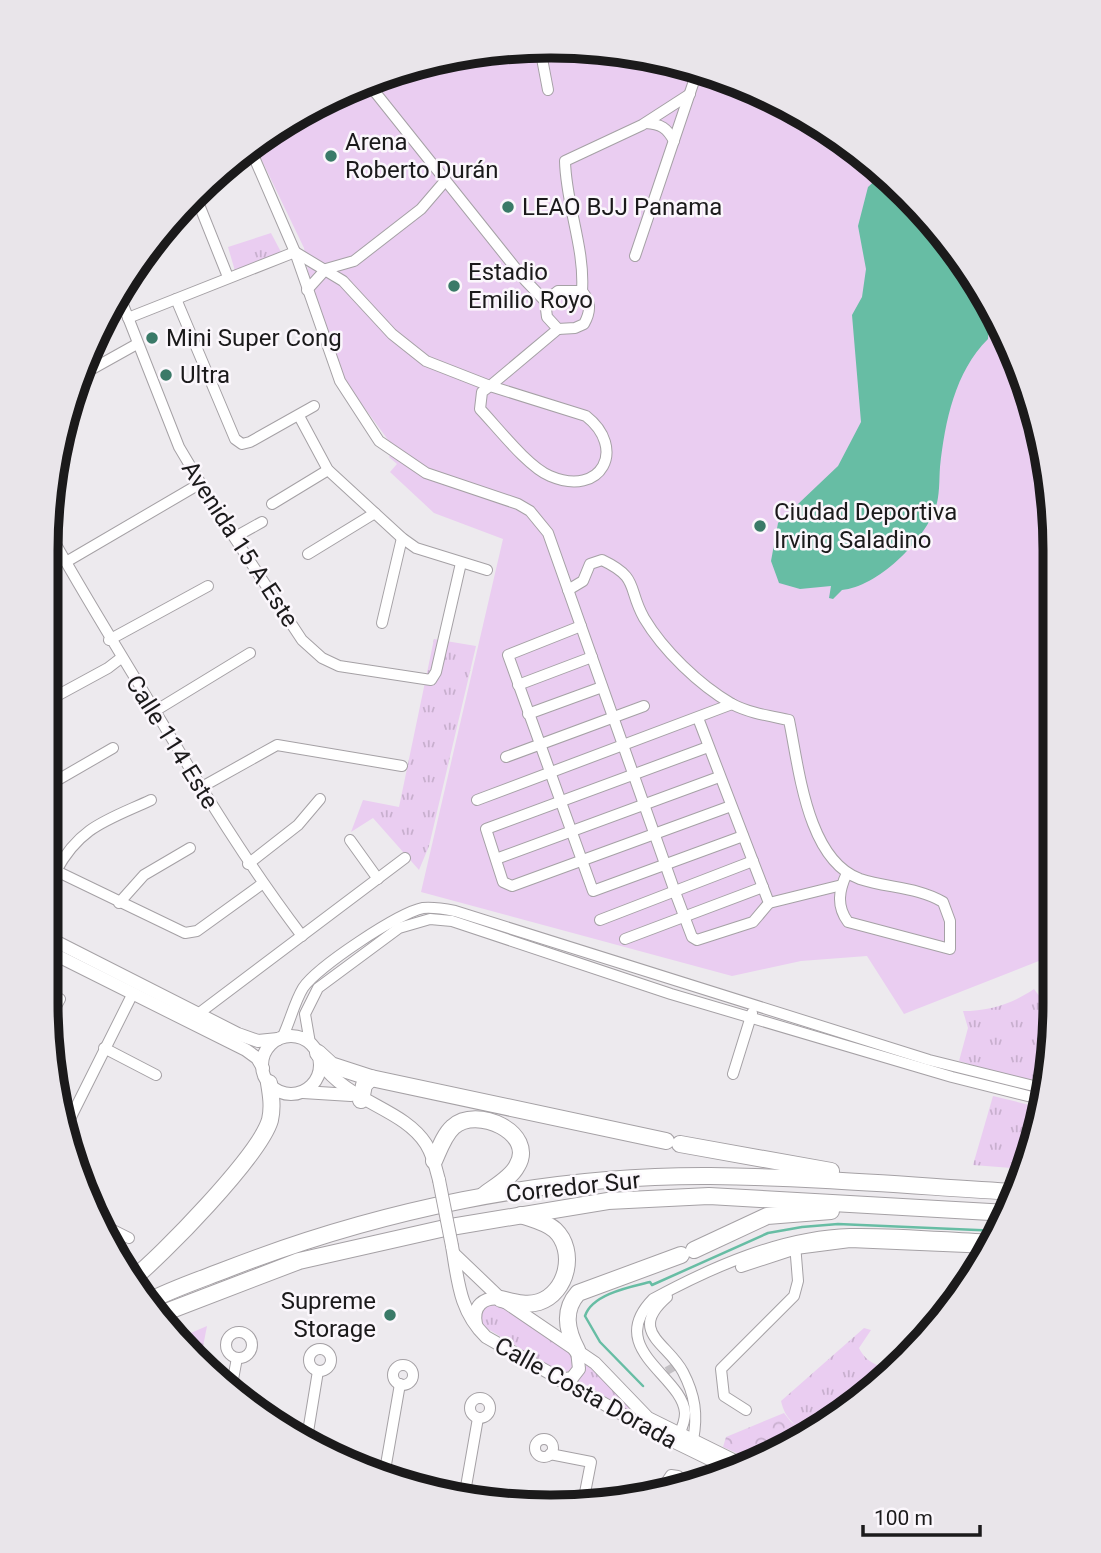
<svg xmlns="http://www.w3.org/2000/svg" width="1101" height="1553" font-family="Roboto,sans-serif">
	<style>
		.grass { fill: url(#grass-tufts) }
		.forest { fill: url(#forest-crowns) }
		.garden { fill: #eacdf1 }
		.water { fill: #67bda4 }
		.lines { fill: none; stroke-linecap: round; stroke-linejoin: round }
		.stream { stroke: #67bda4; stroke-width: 2.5 }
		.minor-tunnel { stroke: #c3c0c4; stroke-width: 10; stroke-dasharray: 10 5; stroke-linecap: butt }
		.minor-casing { stroke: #a5a1a5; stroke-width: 12 }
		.major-casing { stroke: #a5a1a5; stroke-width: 14 }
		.highway-casing { stroke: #a5a1a5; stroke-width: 18 }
		.minor { stroke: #fff; stroke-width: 10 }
		.major { stroke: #fff; stroke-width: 12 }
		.highway { stroke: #fff; stroke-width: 16 }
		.major-bridge-casing { stroke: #a5a1a5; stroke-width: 14; stroke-linecap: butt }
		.major-bridge { stroke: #fff; stroke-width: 12 }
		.poi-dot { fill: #3a7a68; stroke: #fbf7fc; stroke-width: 2.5 }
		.labels { text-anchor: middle; stroke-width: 5; stroke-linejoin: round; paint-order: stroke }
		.poi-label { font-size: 24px; fill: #1b1a1b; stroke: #fbf7fc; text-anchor: start }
		.street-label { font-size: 24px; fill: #1b1a1b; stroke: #fbf7fc }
		.rim { fill: none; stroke: #1b1a1b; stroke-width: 9 }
	</style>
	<defs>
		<pattern id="grass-tufts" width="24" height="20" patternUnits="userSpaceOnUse" patternTransform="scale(1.75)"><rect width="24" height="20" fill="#eacdf1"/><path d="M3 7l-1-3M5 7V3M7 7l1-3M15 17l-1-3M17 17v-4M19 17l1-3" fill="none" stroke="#c8afce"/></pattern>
		<pattern id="forest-crowns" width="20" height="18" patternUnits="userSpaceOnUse" patternTransform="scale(1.75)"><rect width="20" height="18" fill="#eacdf1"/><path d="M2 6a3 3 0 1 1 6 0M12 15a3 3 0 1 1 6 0" fill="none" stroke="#c8afce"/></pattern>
	</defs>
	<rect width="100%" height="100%" fill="#edeaee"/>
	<g class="grass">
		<path d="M271 233 281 252 235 271 228 247Z"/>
		<path d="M434 639 476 646 429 846 419 870 373 818 351 832 363 800 399 807Z"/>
		<path d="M1034 989 1054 1016 1048 1074C1034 1089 979 1066 959 1061L968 1028 963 1011C989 1011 1012 1004 1034 989Z"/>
		<path d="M993 1096 1042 1108 1038 1133 1025 1169 973 1165Z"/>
		<path d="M500 1304 572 1352 575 1363 572 1370 561 1373 483 1326 479 1320 485 1306Z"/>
		<path d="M864 1328 871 1330 859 1348C866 1363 879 1366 894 1371L884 1382 808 1433C793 1424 785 1418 781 1401Z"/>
		<path d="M587 1363 635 1414 578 1381Z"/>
	</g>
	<g class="forest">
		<path d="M207 1326 200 1362 179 1338Z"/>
		<path d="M784 1413 791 1422 808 1433 773 1456 755 1461 723 1447 726 1437Z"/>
	</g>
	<path class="garden" d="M583 47 681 63 773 97 858 150 930 217 1004 328 1051 484 1054 955 904 1014 867 956 801 961 732 976 421 892 503 539 434 513 390 472 397 464 389 457 394 448 344 380 313 299 304 248 254 144 298 113 388 72 484 50Z"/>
	<path class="water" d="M883 173 930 217 993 312 989 319 988 339C955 372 945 421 940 467 939 479 940 497 935 509 923 542 877 587 842 590L833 599 829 598 831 586 800 589 779 583 771 561 778 523 838 466 861 422 852 315 862 297 866 269 858 226 868 187Z"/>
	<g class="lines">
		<path class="stream" d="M643 1386 600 1342 585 1316C592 1294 630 1287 650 1282L652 1285 768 1233 802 1227 838 1224 1000 1231"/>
		<path class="minor-tunnel" d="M669 1365 673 1372"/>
		<defs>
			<g id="minor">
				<path d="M540 48 548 90"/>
				<path d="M367 82 525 280 545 301 547 317 558 329"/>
				<path d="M646 123C661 124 667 128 674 141"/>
				<path d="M250 148 295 252 340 381 379 441 426 473 518 504 530 511 548 533 675 892 692 937 697 940 753 922 769 903 698 718"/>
				<path d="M196 197 228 277"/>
				<path d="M635 256 698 69"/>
				<path d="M307 290 326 269 354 261 421 209 445 181"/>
				<path d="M118 292 179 447 220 516 302 640 322 658 339 666 431 680 436 672 461 563"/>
				<path d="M176 299 235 439 242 444 250 442 314 406"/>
				<path d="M545 301 558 291H582"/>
				<path d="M128 318 295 252 343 281 392 334 426 361 490 386 558 329"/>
				<path d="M558 329 575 328 584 324C591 311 591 302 582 291 585 248 566 205 565 161L642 125 690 94"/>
				<path d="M85 373 137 344"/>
				<path d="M490 386 586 416C627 448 602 498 550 476 528 467 498 428 480 409L482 392Z"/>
				<path d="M299 416 328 470 402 538 416 548 487 570"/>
				<path d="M272 504 328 470"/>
				<path d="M235 537 262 522"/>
				<path d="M54 541C87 600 122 656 157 714 203 791 248 865 302 936"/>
				<path d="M308 554 375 513"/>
				<path d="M66 562 201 483"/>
				<path d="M568 590 583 581 590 564 602 560C640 578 627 588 644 618 663 650 699 685 732 704 749 713 770 716 789 720 799 768 807 860 860 879 887 888 918 887 943 902L950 921V949L848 922C836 906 839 890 847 873"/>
				<path d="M382 623 402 538"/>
				<path d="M581 626 508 655 593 891 743 836"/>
				<path d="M109 640 208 586"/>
				<path d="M518 685 592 657"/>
				<path d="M51 699 108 668 121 658"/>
				<path d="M155 711 250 653"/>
				<path d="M528 714 602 687"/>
				<path d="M708 747 486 829 503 882 512 886 731 806"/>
				<path d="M506 757 644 706"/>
				<path d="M49 785 113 748"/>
				<path d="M200 788 277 745 402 766"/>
				<path d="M477 800 732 704"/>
				<path d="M350 840 378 879"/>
				<path d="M496 859 719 777"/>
				<path d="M248 864 298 825 320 799"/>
				<path d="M48 867 185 933 197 931 262 884"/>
				<path d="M56 871C80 826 108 820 151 800"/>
				<path d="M119 903 144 875 190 848"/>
				<path d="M769 903 842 885"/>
				<path d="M600 920 753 861"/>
				<path d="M625 939 763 887"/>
				<path d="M48 1021 60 999"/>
				<path d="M198 1021V1014L405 858"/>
				<path d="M282 1038C290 1022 294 1003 303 988 317 967 398 913 423 908 434 907 445 909 455 911L929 1060 1046 1089"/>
				<path d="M310 1043 305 1014 318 988 399 928 430 919 452 921 671 994 952 1077 1044 1100"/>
				<path d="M104 1048 156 1075"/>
				<path d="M733 1074 752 1013"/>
				<path d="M62 1126 70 1119 133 993"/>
				<path d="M105 1226 129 1238"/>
				<path d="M741 1267 796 1249 850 1242 990 1248"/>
				<path d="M667 1297C627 1332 668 1343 683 1372 695 1395 698 1415 693 1440"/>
				<path d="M931 1328 933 1329"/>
				<circle cx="239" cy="1345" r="13"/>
				<circle cx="320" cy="1360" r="11"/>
				<circle cx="403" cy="1375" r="10"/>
				<path d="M231 1390 237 1358"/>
				<circle cx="480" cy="1408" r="10"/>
				<path d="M746 1410 724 1396 721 1369 794 1296 798 1281 795 1244"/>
				<path d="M679 1434C682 1428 685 1420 685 1413 683 1376 604 1349 653 1299 712 1267 782 1236 850 1234 898 1233 947 1238 995 1240"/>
				<path d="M307 1438 318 1371"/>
				<circle cx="544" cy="1448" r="9"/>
				<path d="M550 1454 591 1462 583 1503"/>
				<path d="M384 1476 400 1384"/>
				<path d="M669 1487 667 1481 671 1475 678 1476 682 1483"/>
				<path d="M464 1498 478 1418"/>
			</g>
			<g id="major">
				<path d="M47 937 238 1034 258 1041 278 1039"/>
				<path d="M46 950 246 1050 257 1058 263 1068"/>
				<circle cx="291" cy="1065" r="29"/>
				<path d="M320 1062C349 1103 403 1108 426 1144 433 1155 436 1168 439 1180"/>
				<path d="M303 1092 351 1095"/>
				<path d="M452 1246C458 1280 459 1311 486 1337L652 1431 730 1469"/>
				<path d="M454 1254 501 1299 595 1363 648 1418 743 1465"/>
				<path d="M476 1324C472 1306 484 1296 501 1299"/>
				<path d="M560 1380 572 1378 579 1369 577 1350"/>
			</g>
			<g id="highway">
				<path d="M318 1053 331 1065 371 1078 666 1141"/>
				<path d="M361 1100 364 1085 371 1078"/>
				<path d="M680 1144 831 1171"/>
				<path d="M434 1161C439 1150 444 1135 453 1127 476 1105 537 1133 517 1166 511 1178 494 1187 484 1195"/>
				<path d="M694 1250 767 1216 831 1211"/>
				<path d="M130 1281C161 1257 260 1155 270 1120 273 1107 271 1095 269 1083"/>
				<path d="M501 1299C514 1302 526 1306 539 1302 567 1293 577 1251 555 1230 546 1222 532 1219 521 1215"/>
				<path d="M147 1302C172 1289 199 1280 225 1270 378 1210 546 1175 710 1176 812 1177 914 1186 1016 1192"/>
				<path d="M158 1315 299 1261 445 1228 608 1201 709 1196 1008 1213"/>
				<path d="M577 1350C567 1331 562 1311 578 1293L681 1255"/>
			</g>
		</defs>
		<use href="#minor" class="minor-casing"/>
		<use href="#major" class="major-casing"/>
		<use href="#highway" class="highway-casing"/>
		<use href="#minor" class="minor"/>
		<use href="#major" class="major"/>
		<use href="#highway" class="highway"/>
		<defs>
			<path id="major-bridge" d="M439 1180 452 1246"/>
		</defs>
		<use href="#major-bridge" class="major-bridge-casing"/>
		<use href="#major-bridge" class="major-bridge"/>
	</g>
	<g class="poi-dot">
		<circle cx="331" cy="156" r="7"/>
		<circle cx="508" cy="207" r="7"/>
		<circle cx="454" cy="286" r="7"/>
		<circle cx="152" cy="338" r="7"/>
		<circle cx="166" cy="375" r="7"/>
		<circle cx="760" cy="526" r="7"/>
		<circle cx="390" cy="1315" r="7"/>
	</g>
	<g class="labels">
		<g class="poi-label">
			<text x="345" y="150">Arena<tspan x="345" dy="28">Roberto Durán</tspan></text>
			<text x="522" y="215">LEAO BJJ Panama</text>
			<text x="468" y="280">Estadio<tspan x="468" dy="28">Emilio Royo</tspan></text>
			<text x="166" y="346">Mini Super Cong</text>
			<text x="180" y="383">Ultra</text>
			<text x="774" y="520">Ciudad Deportiva<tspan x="774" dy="28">Irving Saladino</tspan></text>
			<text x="376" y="1309" text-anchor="end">Supreme<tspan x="376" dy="28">Storage</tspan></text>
		</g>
		<g class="street-label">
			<text transform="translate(240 544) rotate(57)" y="8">Avenida 15 A Este</text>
			<text transform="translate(172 742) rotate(58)" y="8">Calle 114 Este</text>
			<text transform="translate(573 1187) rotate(-6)" y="8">Corredor Sur</text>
			<text transform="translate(586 1393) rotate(29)" y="8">Calle Costa Dorada</text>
		</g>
	</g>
	<path d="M0 0H1101V1553H0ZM550 58H551A492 492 0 0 1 1043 550V1003A492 492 0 0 1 551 1495H550A492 492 0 0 1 58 1003V550A492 492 0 0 1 550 58Z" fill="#e9e5ea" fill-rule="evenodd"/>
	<path class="rim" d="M550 58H551A492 492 0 0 1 1043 550V1003A492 492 0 0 1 551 1495H550A492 492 0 0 1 58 1003V550A492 492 0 0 1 550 58Z"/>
	<path d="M863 1525v10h117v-10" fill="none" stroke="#1b1a1b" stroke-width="3.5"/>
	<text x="874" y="1525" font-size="21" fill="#1b1a1b" stroke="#fbf7fc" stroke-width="5" paint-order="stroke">100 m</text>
</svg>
